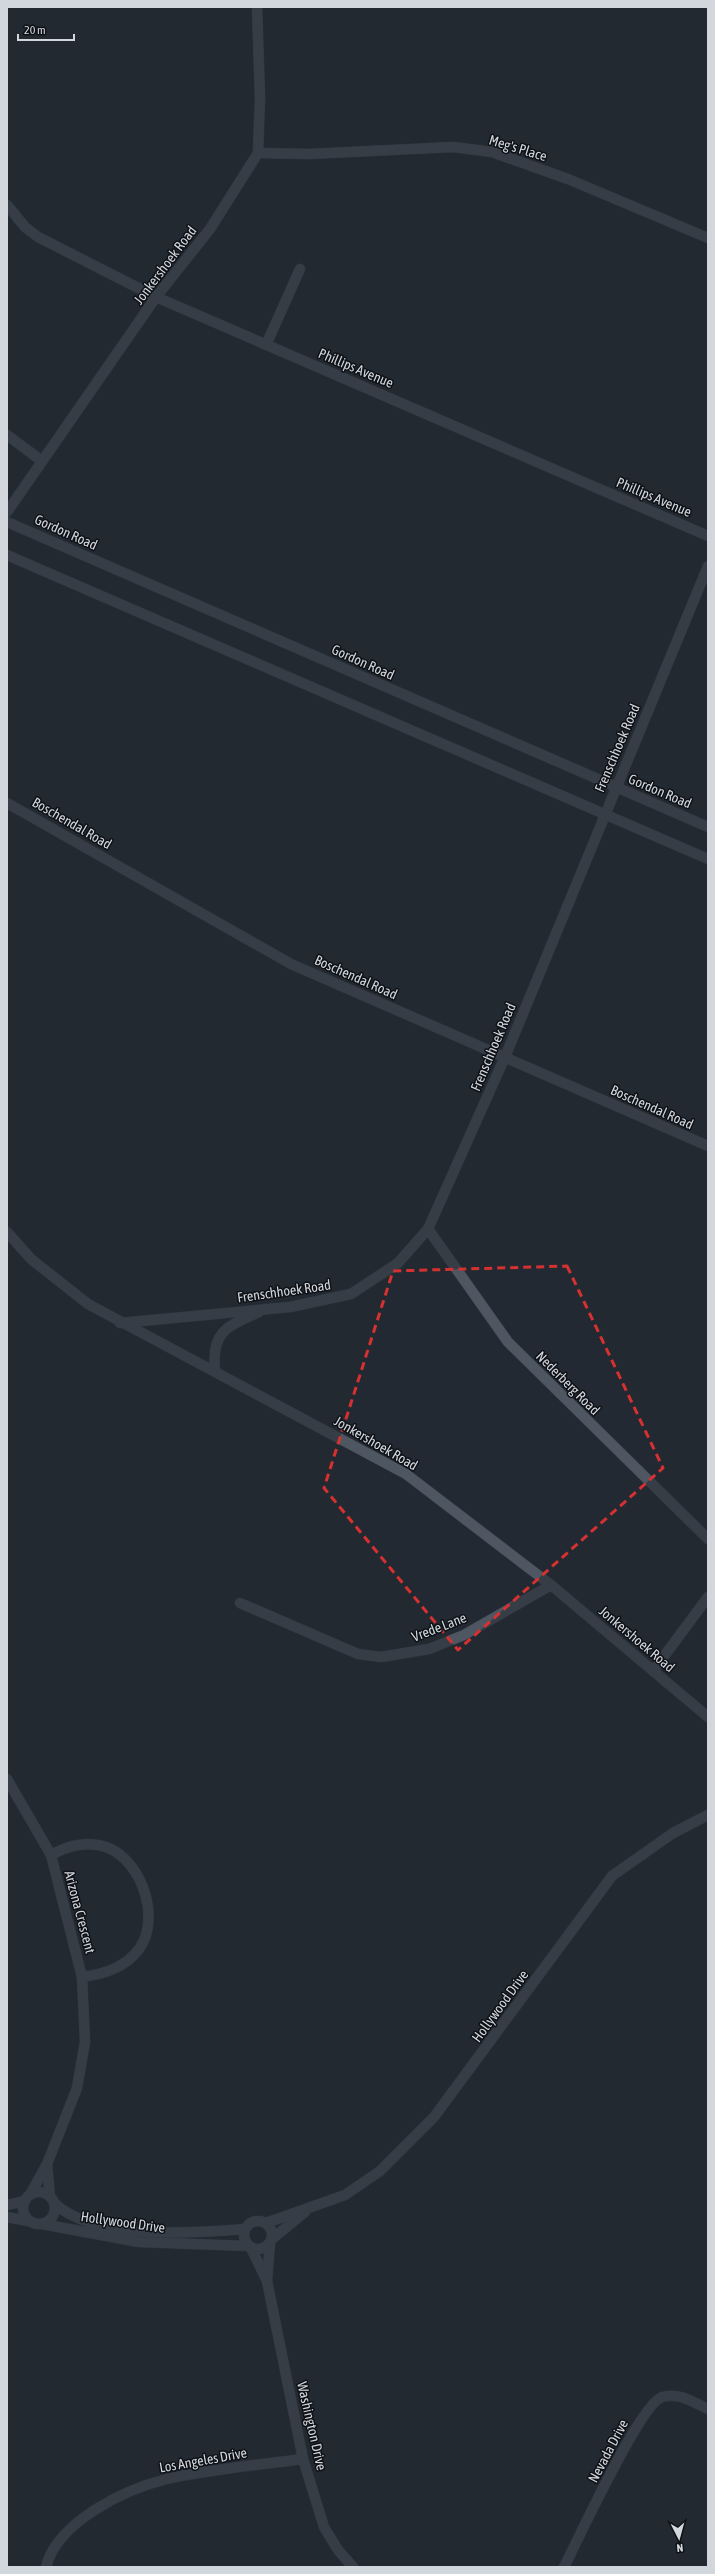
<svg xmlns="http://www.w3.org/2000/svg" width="715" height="2574" font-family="'Asap Condensed',sans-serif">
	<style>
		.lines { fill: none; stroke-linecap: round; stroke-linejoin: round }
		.minor-casing { stroke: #3f454d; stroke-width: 11 }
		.minor { stroke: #4e5661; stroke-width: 10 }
		.marked { fill: none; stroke: #d63131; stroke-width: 3; stroke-dasharray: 8 5; stroke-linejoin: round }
		.labels { text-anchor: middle; stroke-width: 3; stroke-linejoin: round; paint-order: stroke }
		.street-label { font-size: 14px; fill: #d2d7dd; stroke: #0e1116 }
	</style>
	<rect width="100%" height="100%" fill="#222932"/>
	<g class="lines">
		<defs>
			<g id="minor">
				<path d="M258 153 309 154 453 147 492 152 568 179 708 238"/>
				<path d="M7 205 25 227 38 237 156 297 708 536"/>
				<path d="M266 345 300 269"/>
				<path d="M7 435 42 461"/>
				<path d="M7 512 156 297 210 229 258 153 260 98 257 7"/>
				<path d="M7 522 708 827"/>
				<path d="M7 555 708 859"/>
				<path d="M7 803 291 964 708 1146"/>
				<path d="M428 1229 508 1342 708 1539"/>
				<path d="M7 1232 31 1259 88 1304 406 1474 551 1585 708 1717"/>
				<path d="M120 1323 290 1307 351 1294 398 1263 428 1229 505 1057 708 566"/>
				<path d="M215 1370C211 1331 228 1326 259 1312"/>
				<path d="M240 1603 358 1654 381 1657 429 1649 464 1635 551 1585"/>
				<path d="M653 1671 708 1597"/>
				<path d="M7 1779 51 1855 82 1977 85 2042 77 2088 47 2164 30 2195"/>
				<path d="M51 1855C66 1847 80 1842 98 1845 139 1851 163 1917 139 1949 125 1968 104 1974 82 1977"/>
				<path d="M47 2164 50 2197"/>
				<circle cx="39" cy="2208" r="16"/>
				<path d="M54 2203C95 2241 192 2233 245 2229"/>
				<path d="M7 2205 25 2201"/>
				<path d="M7 2217 28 2221"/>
				<circle cx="258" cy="2235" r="14"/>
				<path d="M266 2223 345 2195 380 2171 434 2117 612 1876 673 1833 708 1815"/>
				<path d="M42 2224 139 2242 248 2246"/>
				<path d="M272 2239 305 2212"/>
				<path d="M251 2248 267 2281 303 2459 324 2527 338 2550 353 2567"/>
				<path d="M267 2281 270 2243"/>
				<path d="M46 2567C57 2522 125 2489 167 2479 211 2469 258 2465 303 2459"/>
				<path d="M564 2567C578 2540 640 2404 662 2397 679 2392 693 2402 708 2409"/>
			</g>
		</defs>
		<use href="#minor" class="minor-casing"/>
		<use href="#minor" class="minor"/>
	</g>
	<path d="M0 0H715V2574H0ZM567 1266 663 1468 458 1650 324 1488 393 1271Z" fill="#222932" fill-opacity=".55" fill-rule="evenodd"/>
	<path class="marked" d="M567 1266 663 1468 458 1650 324 1488 393 1271Z"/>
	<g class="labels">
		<g class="street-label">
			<text transform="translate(518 148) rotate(17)" y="5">Meg's Place</text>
			<text transform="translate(165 265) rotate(-53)" y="5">Jonkershoek Road</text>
			<text transform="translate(356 368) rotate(23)" y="5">Phillips Avenue</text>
			<text transform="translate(654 497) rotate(23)" y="5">Phillips Avenue</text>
			<text transform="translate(66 532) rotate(24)" y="5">Gordon Road</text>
			<text transform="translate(363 662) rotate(24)" y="5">Gordon Road</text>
			<text transform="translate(617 748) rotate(-67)" y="5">Frenschhoek Road</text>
			<text transform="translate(660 791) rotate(23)" y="5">Gordon Road</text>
			<text transform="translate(72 823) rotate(30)" y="5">Boschendal Road</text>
			<text transform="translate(356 977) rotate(24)" y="5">Boschendal Road</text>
			<text transform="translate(493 1047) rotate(-67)" y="5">Frenschhoek Road</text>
			<text transform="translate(652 1107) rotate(24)" y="5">Boschendal Road</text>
			<text transform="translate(284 1291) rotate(-8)" y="5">Frenschhoek Road</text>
			<text transform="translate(568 1383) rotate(45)" y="5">Nederberg Road</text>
			<text transform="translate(376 1443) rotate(30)" y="5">Jonkershoek Road</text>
			<text transform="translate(439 1627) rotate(-21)" y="5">Vrede Lane</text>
			<text transform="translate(637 1639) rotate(40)" y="5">Jonkershoek Road</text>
			<text transform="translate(80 1912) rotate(75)" y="5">Arizona Crescent</text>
			<text transform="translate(500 2006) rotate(-54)" y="5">Hollywood Drive</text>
			<text transform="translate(123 2222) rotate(8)" y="5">Hollywood Drive</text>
			<text transform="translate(312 2426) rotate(77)" y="5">Washington Drive</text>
			<text transform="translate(608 2451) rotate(-62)" y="5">Nevada Drive</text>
			<text transform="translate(203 2460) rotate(-10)" y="5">Los Angeles Drive</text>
		</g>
	</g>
	<rect width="715" height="2574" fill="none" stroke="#d2d7dd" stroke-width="16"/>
	<g transform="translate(679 2538) rotate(174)" stroke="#0e1116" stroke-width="3" paint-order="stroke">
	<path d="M0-3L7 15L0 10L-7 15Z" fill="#d2d7dd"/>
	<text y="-6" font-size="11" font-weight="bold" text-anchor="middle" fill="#d2d7dd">N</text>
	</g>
	<path d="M18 34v6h56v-6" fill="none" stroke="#d2d7dd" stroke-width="2"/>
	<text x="24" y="34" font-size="12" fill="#d2d7dd" stroke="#0e1116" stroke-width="3" paint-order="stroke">20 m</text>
</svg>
